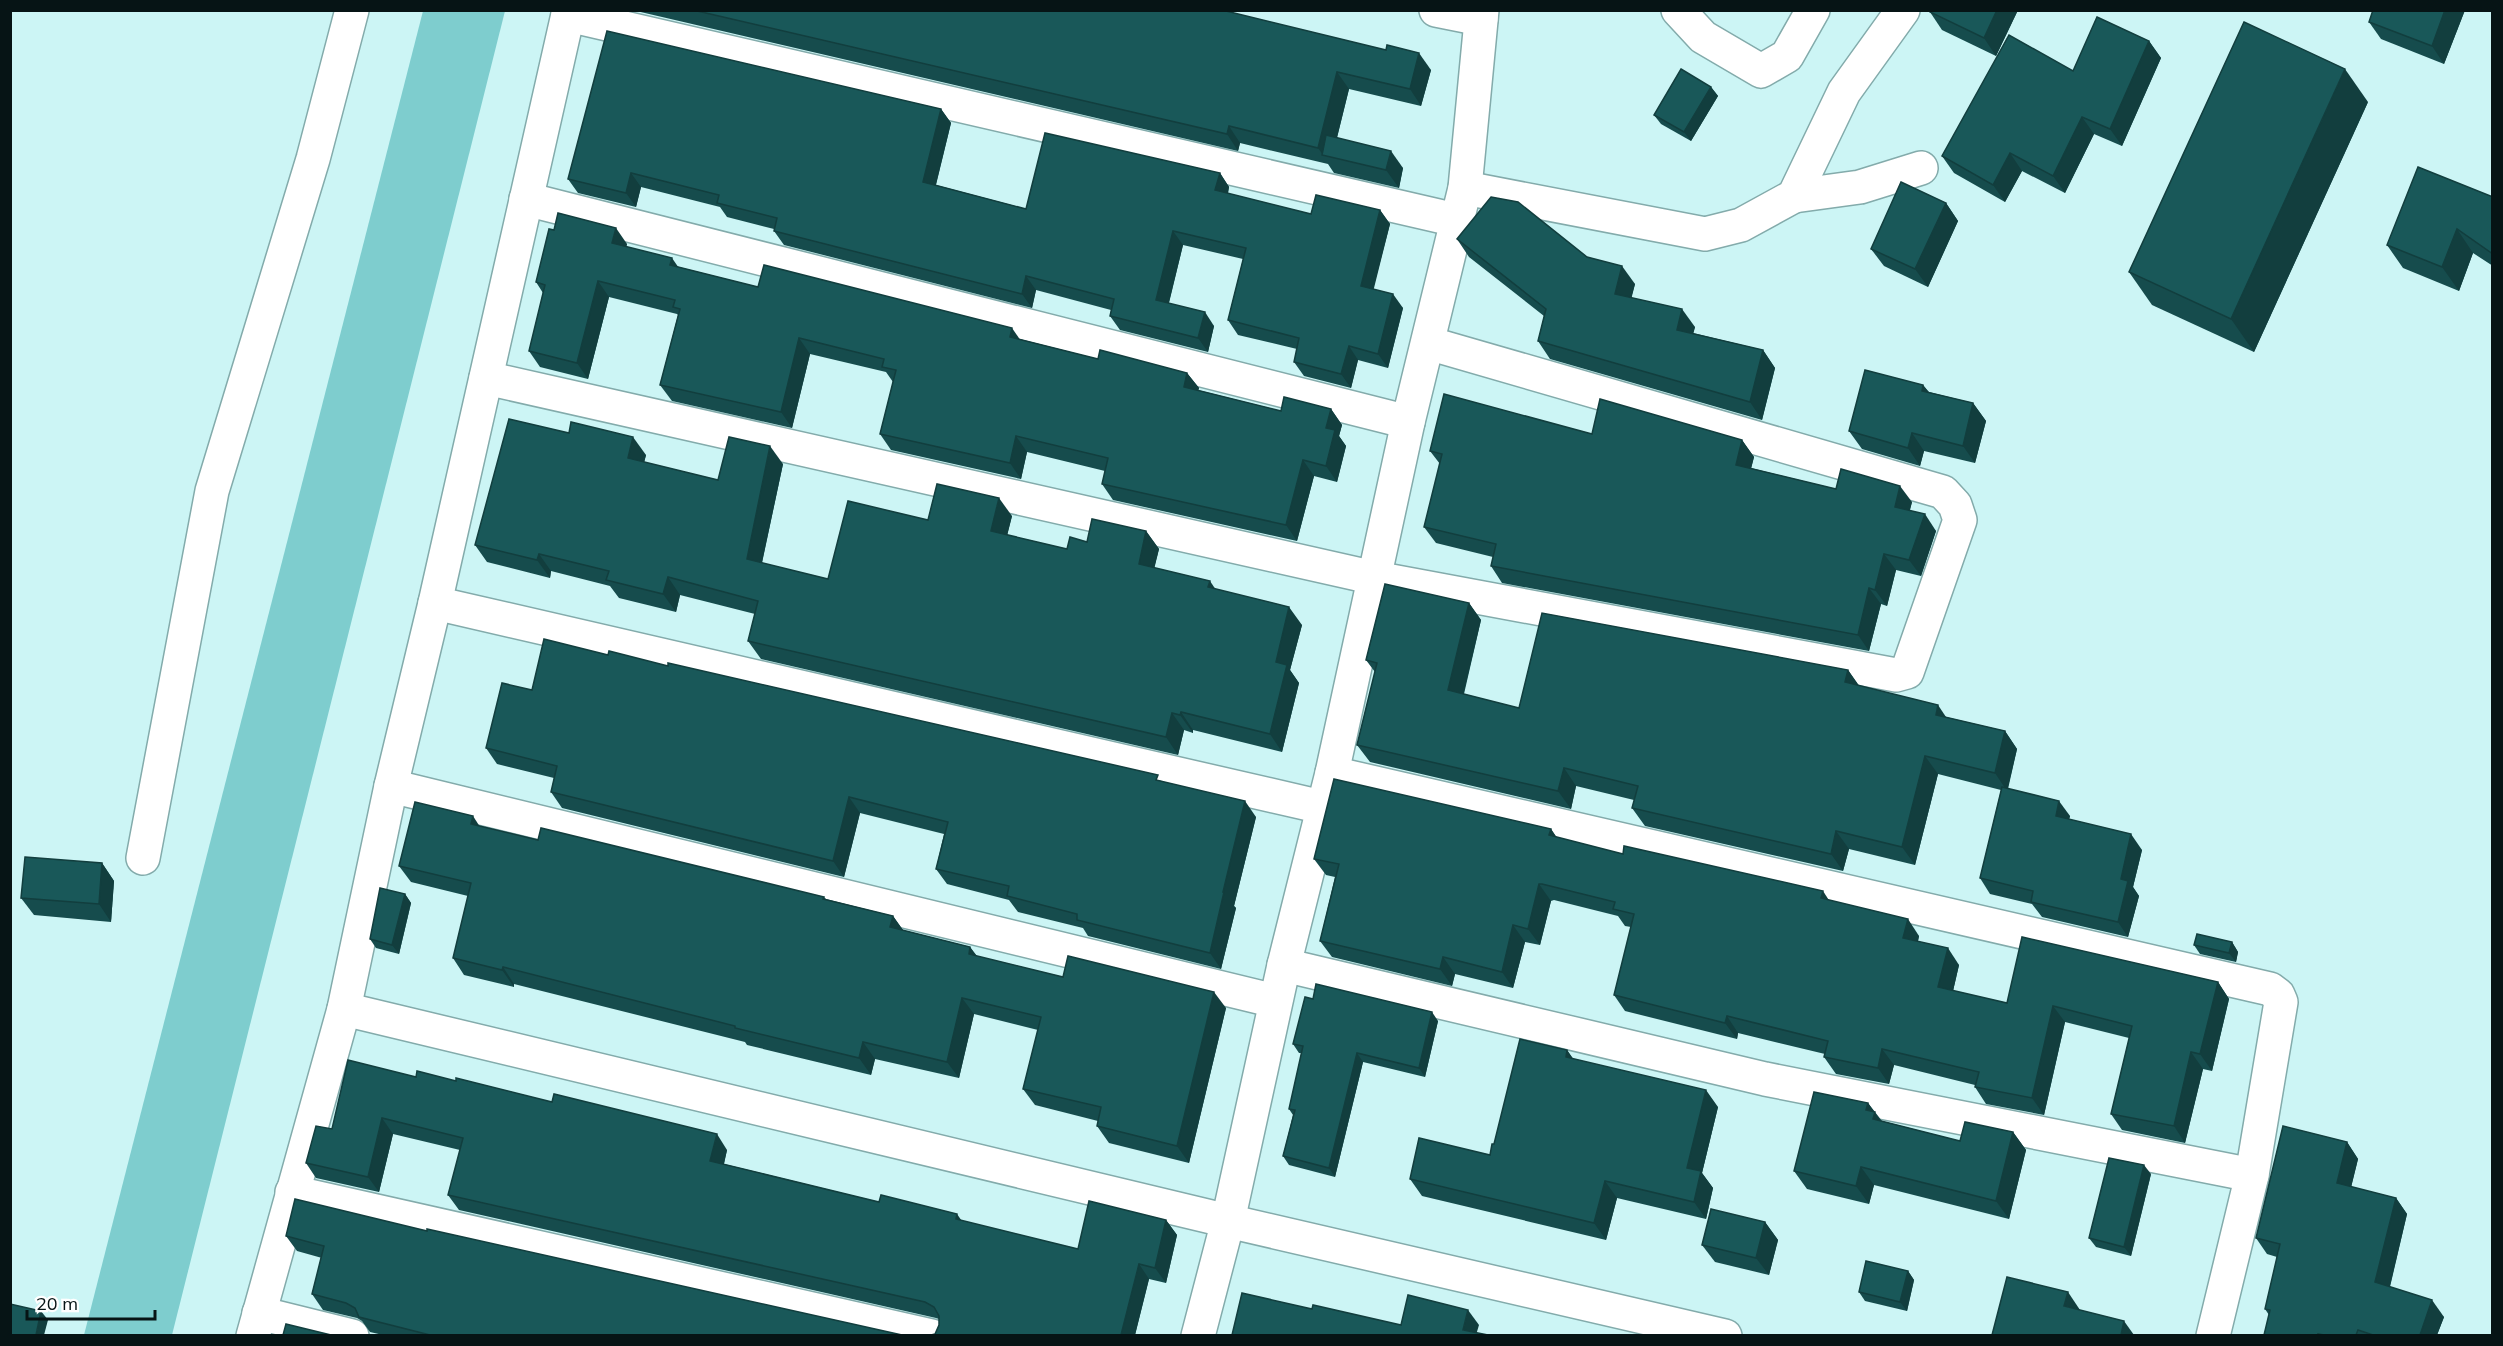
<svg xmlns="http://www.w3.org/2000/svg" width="2503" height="1346" font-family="Mulish,sans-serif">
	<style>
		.water { fill: #7ecdce }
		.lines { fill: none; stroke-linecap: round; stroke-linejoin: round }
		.minor-casing { stroke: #83abab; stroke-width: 36 }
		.minor { stroke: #fff; stroke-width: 33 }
		.wall { fill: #164c4d }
		.shaded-wall { fill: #123e3e }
		.building { fill: #195859; stroke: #123e3e; stroke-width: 1.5 }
	</style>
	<rect width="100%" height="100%" fill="#ccf5f5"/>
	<path class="water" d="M423 11H505L172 1335H84Z"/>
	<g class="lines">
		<defs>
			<g id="minor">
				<path d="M1436 10 1481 19"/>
				<path d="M1678 10 1703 37 1761 71 1787 56 1813 10"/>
				<path d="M568 15 1456 220"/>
				<path d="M1465 188 1705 234 1741 225 1794 196 1844 92 1903 10"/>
				<path d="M1794 196 1860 187 1921 168"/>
				<path d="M526 199 1408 422"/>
				<path d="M486 378 1375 578 1896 675 1907 672 1960 520 1955 505 1943 492 1428 343"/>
				<path d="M435 603 1322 807"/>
				<path d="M1332 773 2270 989 2278 995 2281 1002 2252 1175 2213 1336"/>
				<path d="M391 786 1275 1001"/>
				<path d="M143 858 212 491 313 159 352 10"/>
				<path d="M1284 965 1765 1079 2252 1175"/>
				<path d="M344 1009 1228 1221 1725 1336"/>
				<path d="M292 1192 932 1336"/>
				<path d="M259 1313 352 1336"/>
				<path d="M253 1336 344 1009 391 786 435 603 569 10"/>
				<path d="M1198 1336 1228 1221 1284 965 1332 773 1408 422 1465 188 1482 10"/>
			</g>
		</defs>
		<use href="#minor" class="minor-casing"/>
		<use href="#minor" class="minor"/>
	</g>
	<g class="wall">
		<path d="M632 10H1222L1431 70 1421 106 1349 89 1337 138 1403 168 1399 188 1334 173 1328 164 1240 143 1238 151Z"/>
		<path d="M2018 10 1996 56 1942 30 1930 12Z"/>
		<path d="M2465 10 2444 64 2381 39 2369 22Z"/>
		<path d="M2149 41 2161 58 2122 146 2094 134 2065 193 2022 171 2005 202 1954 173 1942 156 2073 71Z"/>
		<path d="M1711 87 1718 96 1691 141 1661 124 1654 115Z"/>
		<path d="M2368 102 2254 352 2152 305 2129 272Z"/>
		<path d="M941 109 951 123 936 185 1026 209 1220 173 1229 187 1228 194 1311 214 1380 210 1390 224 1373 289 1403 308 1388 368 1358 360 1351 388 1304 376 1294 362 1297 349 1238 335 1228 320 1243 259 1183 245 1169 303 1214 326 1208 352 1120 330 1110 316 1111 310 1036 290 1032 308 784 245 774 231V229L727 217 720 207 641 187 636 207 578 193 568 179Z"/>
		<path d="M2493 197V266L2473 253 2459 291 2403 268 2387 245Z"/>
		<path d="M1946 203 1958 221 1928 287 1884 266 1871 249Z"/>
		<path d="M554 230 627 244 626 247 679 267 758 287 1020 339 1098 359 1187 373 1199 388 1198 390 1281 411 1331 409 1342 425 1339 436 1346 446 1337 482 1314 476 1297 541 1113 500 1102 484 1105 471 1027 452 1021 479 891 450 880 434 893 382 886 372 810 354 792 428 672 401 660 385 678 315 677 314 609 297 588 379 540 367 529 351 543 293 536 282Z"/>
		<path d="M1457 239 1587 257 1635 284 1631 298 1695 327 1693 333 1763 350 1775 368 1762 420 1550 359 1538 341 1544 316 1469 257Z"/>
		<path d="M1923 385 1929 392 1973 403 1986 421 1975 463 1924 451 1920 466 1862 449 1849 431Z"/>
		<path d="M569 433 646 455 644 462 718 480 783 464 762 563 828 579 928 520 1012 516 1007 535 1067 549 1087 542 1146 531 1159 549 1154 568 1215 589 1302 625 1290 670 1299 683 1282 752 1193 730V733L1184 730 1178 755 761 659 748 641 755 614 680 595 676 612 619 598 610 586 551 571 550 578 487 562 475 545Z"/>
		<path d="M1592 434 1742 440 1754 457 1751 468 1836 489 1912 502 1910 510 1936 531 1921 576 1896 570 1887 606 1881 604 1869 651 1502 583 1491 566 1493 557 1436 543 1424 527 1440 464 1430 451Z"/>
		<path d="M1469 603 1481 620 1464 694 1519 708 1848 670 1859 686 1946 717 2005 731 2017 749 2008 789 2070 816 2069 819 2142 850 2133 887 2139 896 2128 937 2042 917 2032 904 1990 894 1980 878 2001 790 1938 774 1915 865 1849 849 1843 871 1645 826 1632 808 1634 800 1576 786 1571 809 1370 762 1357 745 1375 672 1366 660Z"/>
		<path d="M608 655 668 666 1162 781 1256 817 1234 906 1236 908 1221 969 1088 936 1083 928 1018 912 1009 900 947 884 936 869 944 834 860 813 844 877 562 808 551 792 554 778 497 764 486 748 532 690Z"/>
		<path d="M480 826 538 840 824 897 826 899 893 916 903 930 970 947 977 956 1063 977 1226 1008 1189 1163 1109 1143 1097 1126 1098 1121 1035 1105 1023 1089 1038 1030 974 1014 959 1078 875 1059 871 1075 747 1045 745 1042 514 984V987L464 975 453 958 468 896 411 882 399 866Z"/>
		<path d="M1551 829 1556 837 1623 854 1829 900 1919 936 1918 941 1959 965 1953 991 2007 1003 2218 982 2229 999 2212 1071 2203 1069 2185 1143 2122 1130 2111 1114 2129 1038 2065 1022 2044 1115 1986 1104 1975 1087V1085L1894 1065 1889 1084 1836 1074 1824 1057 1825 1054 1738 1033 1737 1039 1625 1011 1614 995 1631 927 1625 926 1618 916 1554 900 1551 901 1540 945 1525 942 1513 988 1455 974 1452 986 1332 957 1320 941 1335 877 1326 875 1314 859Z"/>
		<path d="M102 863 114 881 111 922 34 915 21 898Z"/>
		<path d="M405 894 411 903 399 954 376 948 370 939Z"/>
		<path d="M2232 942 2238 952 2236 962 2200 954 2194 945Z"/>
		<path d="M1313 999 1438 1021 1425 1077 1363 1062 1335 1177 1289 1165 1283 1156 1293 1115 1289 1109 1302 1053H1299L1293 1044Z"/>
		<path d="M1567 1050 1573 1059 1718 1107 1702 1173 1713 1188 1706 1219 1617 1198 1606 1240 1422 1196 1410 1179 1490 1155 1494 1144Z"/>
		<path d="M416 1077 727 1150 724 1164 879 1202 962 1221 1078 1249 1166 1220 1177 1235 1166 1283 1149 1279 1135 1335H931L935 1334 939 1325V1319L936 1318 459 1210 448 1195 460 1150 393 1134 379 1192 316 1178 306 1163 332 1129Z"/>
		<path d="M1868 1103 1882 1121 1960 1141 2013 1132 2026 1150 2009 1219 1874 1185 1869 1204 1807 1189 1794 1171Z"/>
		<path d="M2347 1142 2358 1159 2351 1187 2396 1198 2407 1214 2390 1287 2444 1317 2437 1335H2264L2269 1315 2265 1309 2277 1257 2267 1254 2256 1238Z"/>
		<path d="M2151 1174 2131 1256 2096 1247 2089 1238Z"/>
		<path d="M1765 1222 1778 1240 1769 1275 1715 1262 1702 1245Z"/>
		<path d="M427 1231 902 1335H383L370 1332 362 1321 357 1318 323 1310 312 1294 322 1258 297 1251 286 1236Z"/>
		<path d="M1908 1271 1914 1280 1907 1311 1865 1301 1859 1292Z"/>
	</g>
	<g class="shaded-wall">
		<path d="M1997 10H2018L1996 56 1984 38Z"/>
		<path d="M2445 10H2465L2444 64 2432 46Z"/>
		<path d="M2149 41 2161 58 2122 146 2110 129Z"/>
		<path d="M1419 53 1431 70 1421 106 1410 89Z"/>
		<path d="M2345 69 2368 102 2254 352 2231 319Z"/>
		<path d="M1337 72 1349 89 1332 157 1323 155 1318 148Z"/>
		<path d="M1711 87 1718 96 1691 141 1684 132Z"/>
		<path d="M941 109 951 123 933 196 923 182Z"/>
		<path d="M2082 117 2094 134 2065 193 2053 176Z"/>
		<path d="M1229 126 1240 143 1238 151 1227 134Z"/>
		<path d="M1391 151 1403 168 1399 188 1386 170Z"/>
		<path d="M2010 153 2022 171 2005 202 1993 185Z"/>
		<path d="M631 173 641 187 636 207 626 193Z"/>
		<path d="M1220 173 1229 187 1225 205 1215 190Z"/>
		<path d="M1946 203 1958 221 1928 287 1915 269Z"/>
		<path d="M1380 210 1390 224 1371 300 1361 286Z"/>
		<path d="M616 228 627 244 623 259 612 243Z"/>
		<path d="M2457 229 2473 253 2459 291 2442 267Z"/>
		<path d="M1173 231 1183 245 1166 314 1156 300Z"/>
		<path d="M672 258 683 274 670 265Z"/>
		<path d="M1622 266 1635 284 1628 312 1615 294Z"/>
		<path d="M1026 276 1036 290 1032 308 1022 294Z"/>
		<path d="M598 281 609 297 588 379 577 363Z"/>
		<path d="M1393 294 1403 308 1388 368 1378 354Z"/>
		<path d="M1682 309 1695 327 1690 347 1677 330Z"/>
		<path d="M1205 312 1214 326 1208 352 1198 338Z"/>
		<path d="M1012 328 1023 344 1010 337Z"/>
		<path d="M799 338 810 354 792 428 781 412Z"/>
		<path d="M1349 346 1358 360 1351 388 1341 374Z"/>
		<path d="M1763 350 1775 368 1762 420 1750 402Z"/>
		<path d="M1187 373 1199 388 1195 403 1184 387Z"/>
		<path d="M1923 385 1936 402 1922 391Z"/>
		<path d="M1973 403 1986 421 1975 463 1963 446Z"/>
		<path d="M1331 409 1342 425 1339 436 1346 446 1337 482 1326 466V428Z"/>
		<path d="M1912 433 1924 451 1920 466 1908 448Z"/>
		<path d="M1016 436 1027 452 1021 479 1010 463Z"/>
		<path d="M633 437 646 455 641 475 628 458Z"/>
		<path d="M1742 440 1754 457 1748 481 1736 465Z"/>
		<path d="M770 446 783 464 759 576 747 559Z"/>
		<path d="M1303 460 1314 476 1297 541 1286 525Z"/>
		<path d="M1900 486 1912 502 1906 523 1895 507Z"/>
		<path d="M999 498 1012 516 1004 548 991 531Z"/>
		<path d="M1925 514 1936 531 1921 576 1909 560Z"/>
		<path d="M1146 531 1159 549 1151 582 1139 564Z"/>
		<path d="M539 554 551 571 550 578 537 560Z"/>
		<path d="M1884 554 1896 570 1887 606 1875 590Z"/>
		<path d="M668 577 680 595 676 612 663 594Z"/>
		<path d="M1210 581 1222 599 1208 587Z"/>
		<path d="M1869 588 1881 604 1869 651 1858 635Z"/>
		<path d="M1469 603 1481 620 1460 708 1448 690Z"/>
		<path d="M1289 607 1302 625 1290 670 1299 683 1282 752 1270 734 1276 662Z"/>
		<path d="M1848 670 1860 687 1845 682Z"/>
		<path d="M1938 705 1950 723 1936 715Z"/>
		<path d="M1181 712 1193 730V733L1180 715Z"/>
		<path d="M1172 713 1184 730 1178 755 1166 737Z"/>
		<path d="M2005 731 2017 749 2007 791 1995 773Z"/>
		<path d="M1925 756 1938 774 1915 865 1902 847Z"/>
		<path d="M1564 768 1576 786 1571 809 1558 791Z"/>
		<path d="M849 797 860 813 844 877 833 861Z"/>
		<path d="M1245 801 1256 817 1234 906 1236 908 1221 969 1210 953 1223 892Z"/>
		<path d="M2059 801 2070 816 2066 831 2056 816Z"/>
		<path d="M473 816 484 833 471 824Z"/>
		<path d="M1551 829 1562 845 1549 835Z"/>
		<path d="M1836 831 1849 849 1843 871 1831 854Z"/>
		<path d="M2131 834 2142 850 2133 887 2139 896 2128 937 2118 922 2121 879Z"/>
		<path d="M102 863 114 881 111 922 99 904Z"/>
		<path d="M1539 884 1551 901 1540 945 1528 929Z"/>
		<path d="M1823 891 1834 908 1821 898Z"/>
		<path d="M405 894 411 903 399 954 392 945Z"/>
		<path d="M893 916 905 933 890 927Z"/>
		<path d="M1908 919 1919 936 1915 954 1903 938Z"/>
		<path d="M1513 925 1525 942 1513 988 1502 972Z"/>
		<path d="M2232 942 2238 952 2236 962 2229 953Z"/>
		<path d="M970 947 982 964 969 954Z"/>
		<path d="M1948 948 1959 965 1950 1004 1938 987Z"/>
		<path d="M1443 957 1455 974 1452 986 1440 969Z"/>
		<path d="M503 967 514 984V987L502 970Z"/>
		<path d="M2218 982 2229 999 2212 1071 2200 1054Z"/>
		<path d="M1214 992 1226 1008 1189 1163 1177 1146Z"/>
		<path d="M962 998 974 1014 959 1078 947 1062Z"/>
		<path d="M2053 1006 2065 1022 2044 1115 2032 1098Z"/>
		<path d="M1432 1012 1438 1021 1425 1077 1419 1068Z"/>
		<path d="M1727 1016 1738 1033 1737 1039 1725 1023Z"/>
		<path d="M863 1042 875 1059 871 1075 859 1058Z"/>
		<path d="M1882 1049 1894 1065 1889 1084 1878 1068Z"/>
		<path d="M1567 1050 1579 1067 1566 1057Z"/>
		<path d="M2191 1052 2203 1069 2185 1143 2174 1126Z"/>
		<path d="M1357 1053 1363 1062 1335 1177 1329 1168Z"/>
		<path d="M1706 1090 1718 1107 1702 1173 1713 1188 1706 1219 1694 1202 1687 1168Z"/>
		<path d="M1868 1103 1887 1130 1886 1137 1866 1110Z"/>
		<path d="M382 1118 393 1134 379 1192 368 1177Z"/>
		<path d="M2013 1132 2026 1150 2009 1219 1996 1201Z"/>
		<path d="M717 1134 727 1150 721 1176 710 1161Z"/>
		<path d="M2347 1142 2358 1159 2348 1200 2337 1183Z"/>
		<path d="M2144 1165 2151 1174 2131 1256 2124 1247Z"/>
		<path d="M1861 1167 1874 1185 1869 1204 1856 1186Z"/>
		<path d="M1605 1181 1617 1198 1606 1240 1594 1223Z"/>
		<path d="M2396 1198 2407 1214 2387 1298 2375 1282Z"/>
		<path d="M957 1214 968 1230 956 1219Z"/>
		<path d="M1166 1220 1177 1235 1166 1283 1155 1268Z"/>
		<path d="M1765 1222 1778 1240 1769 1275 1756 1258Z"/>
		<path d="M1139 1264 1149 1279 1135 1335H1121Z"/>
		<path d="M1908 1271 1914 1280 1907 1311 1900 1302Z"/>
		<path d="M2068 1292 2080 1310 2064 1306Z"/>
		<path d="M2432 1300 2444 1317 2437 1335H2420Z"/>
		<path d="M1468 1310 1479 1325 1476 1335 1463 1330Z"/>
		<path d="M41 1311 48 1320 44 1335H36Z"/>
		<path d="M2124 1321 2134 1335H2121Z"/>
	</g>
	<g class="building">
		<path d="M693 10H1222L1386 50 1387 45 1419 53 1410 89 1337 72 1318 148 1229 126 1227 134Z"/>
		<path d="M1931 10H1997L1984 38 1930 12Z"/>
		<path d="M2373 10H2445L2432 46 2369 22Z"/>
		<path d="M2097 17 2149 41 2110 129 2082 117 2053 176 2010 153 1993 185 1942 156 2009 35 2073 71Z"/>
		<path d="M2244 22 2345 69 2231 319 2129 272Z"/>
		<path d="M607 31 941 109 923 182 1026 209 1045 133 1220 173 1215 190 1311 214 1316 195 1380 210 1361 286 1393 294 1378 354 1349 346 1341 374 1294 362 1299 338 1228 320 1246 248 1173 231 1156 300 1205 312 1198 338 1110 316 1114 299 1026 276 1022 294 774 231 777 218 717 203 719 195 631 173 626 193 568 179Z"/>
		<path d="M1681 69 1711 87 1684 132 1654 115Z"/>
		<path d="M1326 135 1391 151 1386 170 1322 155Z"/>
		<path d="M2418 167 2493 197V254L2457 229 2442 267 2387 245Z"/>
		<path d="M1901 182 1946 203 1915 269 1871 249Z"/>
		<path d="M1491 197 1518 202 1587 257 1622 266 1615 294 1682 309 1677 330 1763 350 1750 402 1538 341 1546 309 1457 239Z"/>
		<path d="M558 213 616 228 612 243 672 258 670 265 758 287 764 265 1012 328 1010 337 1098 359 1100 350 1187 373 1184 387 1281 411 1284 397 1331 409 1326 428 1335 430 1326 466 1303 460 1286 525 1102 484 1108 458 1016 436 1010 463 880 434 896 370 882 367 884 359 799 338 781 412 660 385 680 309 673 307 675 300 598 281 577 363 529 351 545 285 536 282 549 229 554 230Z"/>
		<path d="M1865 370 1923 385 1922 391 1973 403 1963 446 1912 433 1908 448 1849 431Z"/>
		<path d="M1444 394 1592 434 1600 399 1742 440 1736 465 1836 489 1841 469 1900 486 1895 507 1925 514 1909 560 1884 554 1875 590 1869 588 1858 635 1491 566 1496 544 1424 527 1442 454 1430 451Z"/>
		<path d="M509 419 569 433 571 422 633 437 628 458 718 480 729 437 770 446 747 559 828 579 848 501 928 520 937 484 999 498 991 531 1067 549 1070 537 1087 542 1092 519 1146 531 1139 564 1210 581 1208 587 1289 607 1276 662 1287 665 1270 734 1181 712 1180 715 1172 713 1166 737 748 641 758 601 668 577 663 594 606 580 609 571 539 554 537 560 475 545Z"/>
		<path d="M1385 584 1469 603 1448 690 1519 708 1542 613 1848 670 1845 682 1938 705 1936 715 2005 731 1995 773 1925 756 1902 847 1836 831 1831 854 1632 808 1638 786 1564 768 1558 791 1357 745 1377 663 1366 660Z"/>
		<path d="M544 639 608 655 609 651 668 666V663L1158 775 1156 780 1245 801 1223 892H1224L1210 953 1077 920V914L1007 896 1009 886 936 869 948 822 849 797 833 861 551 792 557 766 486 748 502 683 532 690Z"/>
		<path d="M1334 779 1551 829 1549 835 1623 854 1624 846 1823 891 1821 898 1908 919 1903 938 1948 948 1938 987 2007 1003 2022 937 2218 982 2200 1054 2191 1052 2174 1126 2111 1114 2132 1026 2053 1006 2032 1098 1975 1087 1979 1072 1882 1049 1878 1068 1824 1057 1828 1041 1727 1016 1725 1023 1614 995 1634 914 1613 909 1615 902 1542 884H1539L1528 929 1513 925 1502 972 1443 957 1440 969 1320 941 1339 864 1314 859Z"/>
		<path d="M2002 787 2059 801 2056 816 2131 834 2121 879 2128 881 2118 922 2031 902 2033 891 1980 878Z"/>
		<path d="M415 802 473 816 471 824 538 840 541 828 824 897 823 899 893 916 890 927 970 947 969 954 1063 977 1068 956 1214 992 1177 1146 1097 1126 1101 1107 1023 1089 1041 1017 962 998 947 1062 863 1042 859 1058 735 1028V1026L503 967 502 970 453 958 471 883 399 866Z"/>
		<path d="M25 857 102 863 99 904 21 898Z"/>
		<path d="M380 888 405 894 392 945 370 939Z"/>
		<path d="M2197 934 2232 942 2229 953 2194 945Z"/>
		<path d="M1316 984 1432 1012 1419 1068 1357 1053 1329 1168 1283 1156 1295 1110 1289 1109 1303 1046 1293 1044 1305 997 1313 999Z"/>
		<path d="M1520 1039 1567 1050 1566 1057 1706 1090 1687 1168 1701 1171 1694 1202 1605 1181 1594 1223 1410 1179 1419 1138 1490 1155 1492 1144H1494Z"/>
		<path d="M348 1060 416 1077 417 1071 456 1081V1078L552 1102 554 1094 717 1134 710 1161 879 1202 881 1195 957 1214 956 1219 1078 1249 1089 1201 1166 1220 1155 1268 1139 1264 1121 1335H931L935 1334 939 1325V1316L934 1307 925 1302 448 1195 463 1138 382 1118 368 1177 306 1163 316 1126 332 1129Z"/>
		<path d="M1814 1092 1868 1103 1866 1110 1875 1112 1873 1119 1960 1141 1965 1122 2013 1132 1996 1201 1861 1167 1856 1186 1794 1171Z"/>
		<path d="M2283 1126 2347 1142 2337 1183 2396 1198 2375 1282 2432 1300 2420 1335H2373L2358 1330 2356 1335H2324L2318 1334V1335H2264L2270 1310 2265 1309 2280 1244 2256 1238Z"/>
		<path d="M2109 1158 2144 1165 2124 1247 2089 1238Z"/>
		<path d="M295 1199 427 1231V1229L902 1335H430L359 1317 355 1308 346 1303 312 1294 324 1246 286 1236Z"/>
		<path d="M1711 1209 1765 1222 1756 1258 1702 1245Z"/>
		<path d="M1866 1261 1908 1271 1900 1302 1859 1292Z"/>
		<path d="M2007 1277 2068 1292 2064 1306 2124 1321 2121 1335H1992Z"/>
		<path d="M1242 1293 1312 1309 1313 1305 1401 1325 1408 1295 1468 1310 1463 1330 1488 1335H1232Z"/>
		<path d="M10 1304 41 1311 36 1335H10Z"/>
		<path d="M286 1324 331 1335H283Z"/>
	</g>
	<rect width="2503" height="1346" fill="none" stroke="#061415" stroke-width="24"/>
	<path d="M27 1310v9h128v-9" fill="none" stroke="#061415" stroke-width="3"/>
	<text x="36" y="1310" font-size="18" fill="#061415" stroke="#ffffff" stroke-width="4.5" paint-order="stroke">20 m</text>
</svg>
